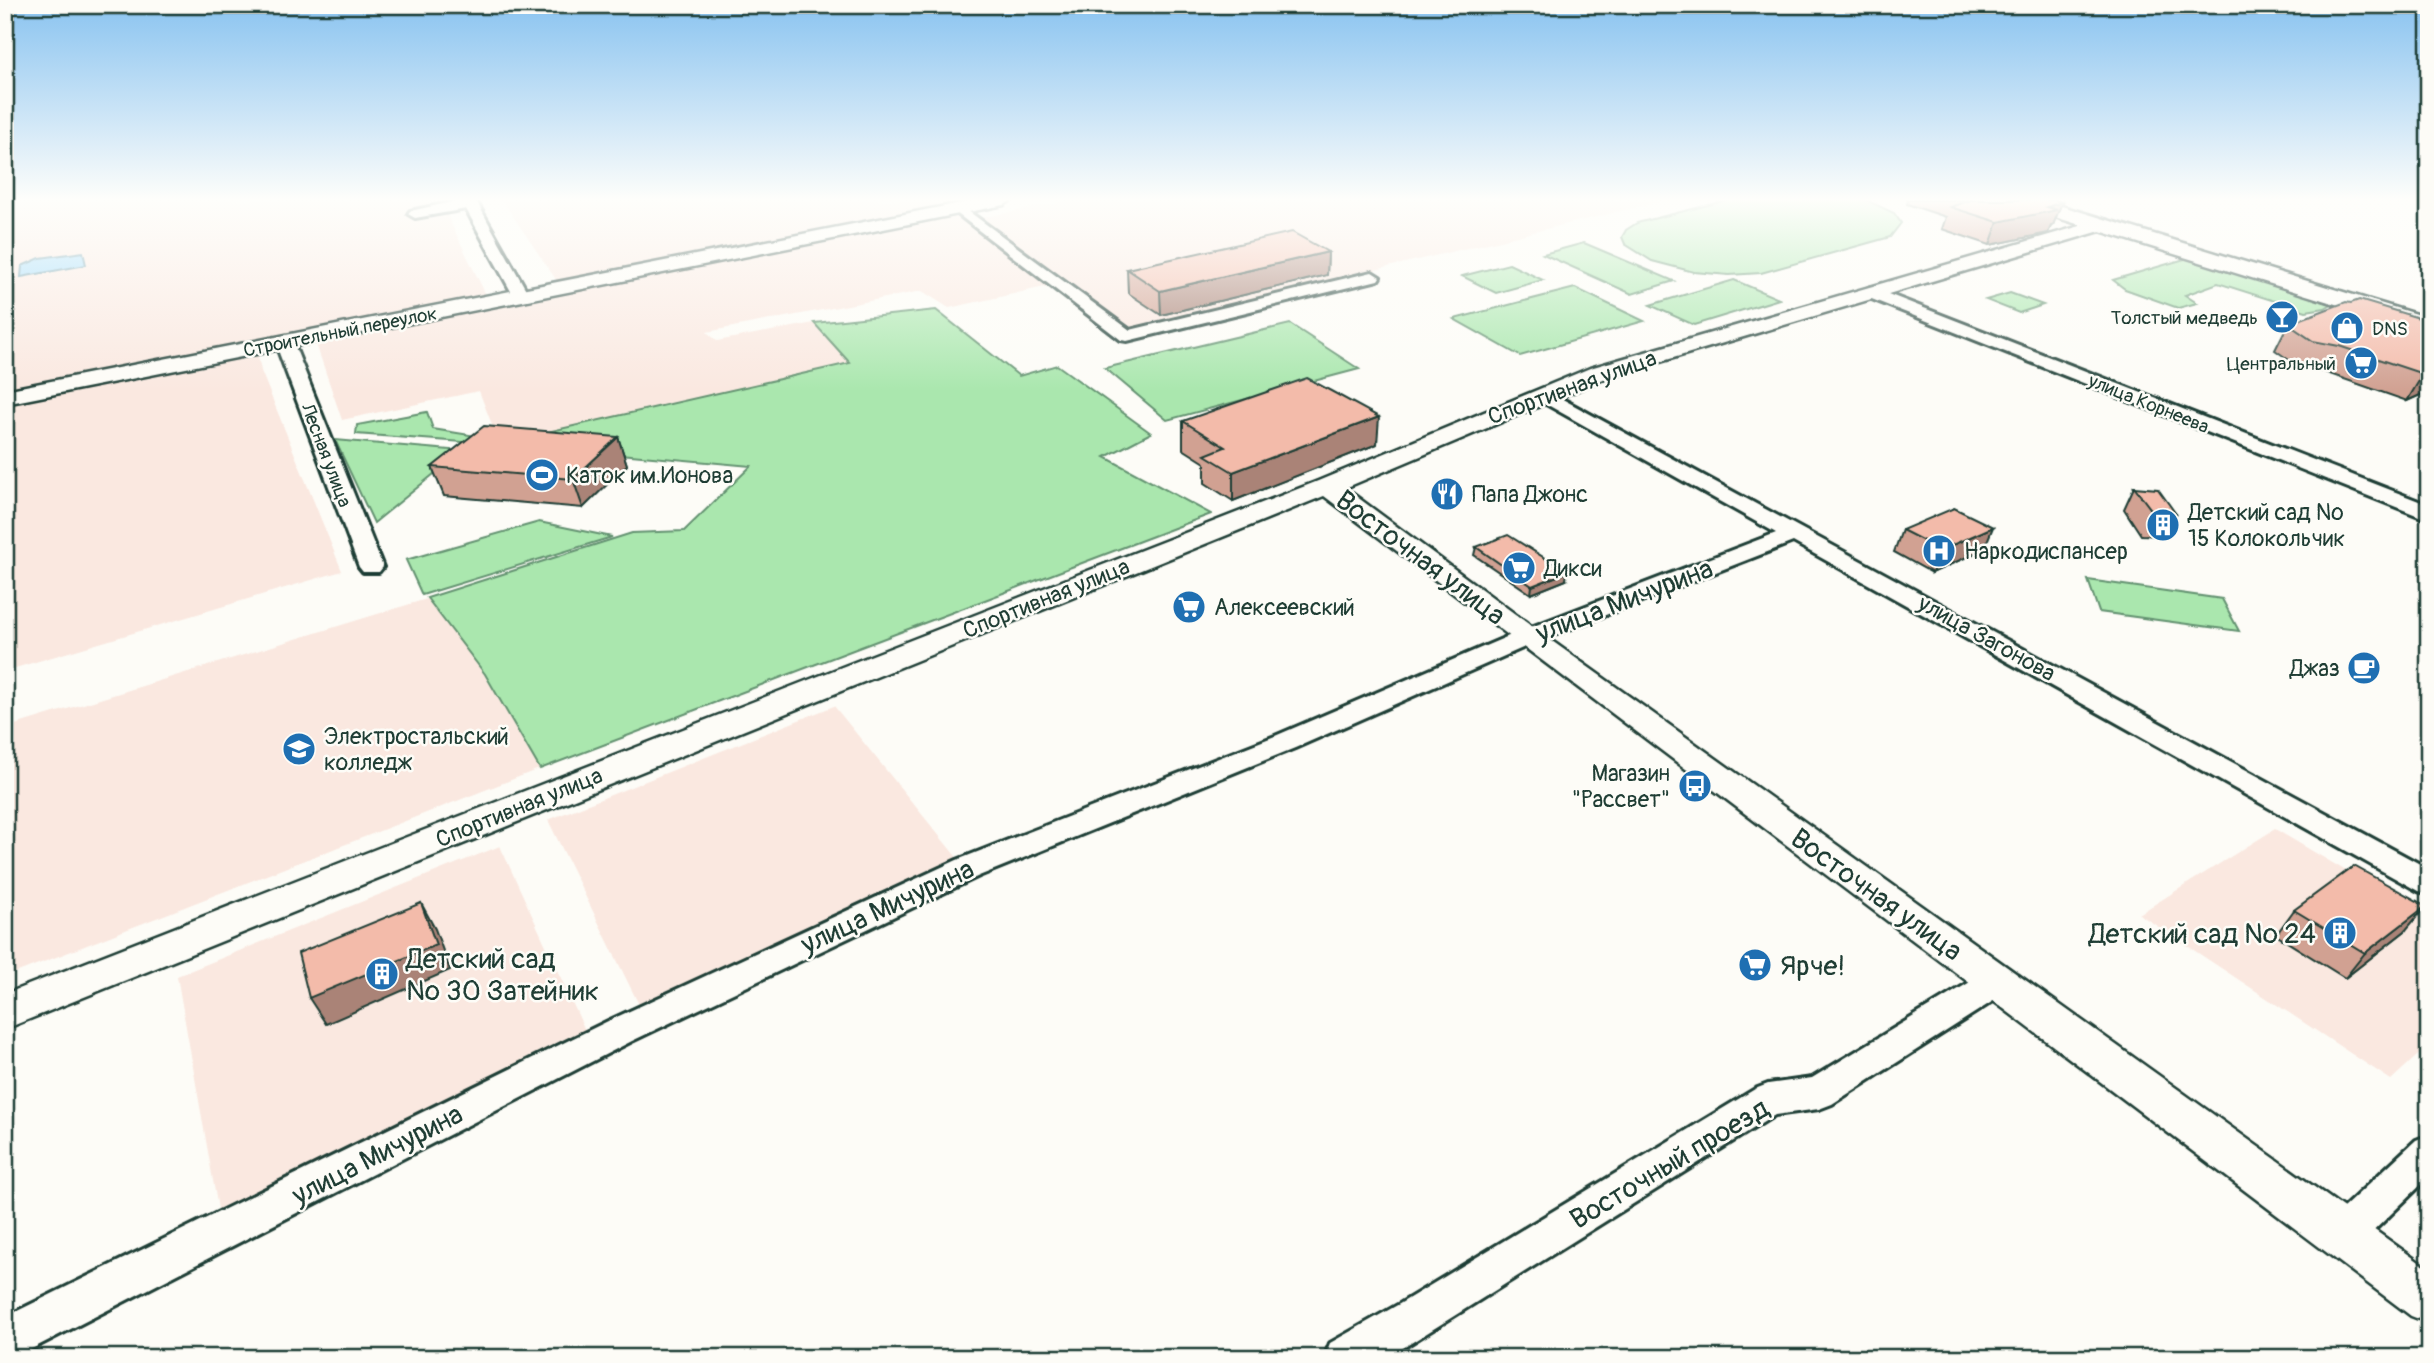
<svg xmlns="http://www.w3.org/2000/svg" width="2434" height="1363" font-family="Pangolin,sans-serif">
	<style>
		.built { fill: #fae8e0 }
		.green { fill: #aae7ae; stroke: #649271; stroke-width: 2 }
		.water { fill: #9ad9fc; stroke: #699bac; stroke-width: 2 }
		.lines { fill: none; stroke-linecap: round; stroke-linejoin: round }
		.minor-casing { stroke: #1f3d34; stroke-width: 6 }
		.tertiary-casing { stroke: #1f3d34; stroke-width: 5 }
		.secondary-casing { stroke: #1f3d34; stroke-width: 5 }
		.minor { fill: #fdfcf7; fill-rule: evenodd }
		.tertiary { fill: #fdfcf7; fill-rule: evenodd }
		.secondary { fill: #fdfcf7; fill-rule: evenodd }
		.wall { fill: #d1a192; stroke: #1f3d34; stroke-width: 2 }
		.shaded-wall { fill: #aa8377; stroke: #1f3d34; stroke-width: 2 }
		.building { fill: #f3bbaa; stroke: #1f3d34; stroke-width: 2 }
		.labels { text-anchor: middle; stroke-width: 5; stroke-linejoin: round; paint-order: stroke }
		.far-poi-label { font-size: 19px; fill: #1f3d34; stroke: #fdfcf7; text-anchor: end }
		.far-street-label { font-size: 19px; fill: #1f3d34; stroke: #fdfcf7 }
		.street-label { font-size: 23px; fill: #1f3d34; stroke: #fdfcf7 }
		.poi-label { font-size: 23px; fill: #1f3d34; stroke: #fdfcf7; text-anchor: start }
		.near-street-label { font-size: 28px; fill: #1f3d34; stroke: #fdfcf7 }
		.near-poi-label { font-size: 28px; fill: #1f3d34; stroke: #fdfcf7; text-anchor: start }
	</style>
	<rect width="100%" height="100%" fill="#fdfcf7"/>
	<filter id="ink" filterUnits="userSpaceOnUse"><feTurbulence type="fractalNoise" baseFrequency=".0143" numOctaves="2"/><feDisplacementMap in="SourceGraphic" scale="14" xChannelSelector="R" yChannelSelector="G"/><feConvolveMatrix kernelMatrix="1 2 1 2 8 2 1 2 1" color-interpolation-filters="sRGB"/></filter>
	<g filter="url(#ink)">
		<g class="built">
			<path d="M5 200H432L433 205 412 209 418 218 446 213 487 297 5 389Z"/>
			<path d="M502 200H976L557 281Z"/>
			<path d="M1072 200H1667L1130 329 979 218Z"/>
			<path d="M959 214 1054 285 949 308 922 291 707 332 717 341 814 323 851 363 499 443 479 391 342 420 316 344Z"/>
			<path d="M258 355 261 371 342 571 5 671V402Z"/>
			<path d="M626 538 734 693 5 977V728Z"/>
			<path d="M834 706 963 865 645 1017 548 820Z"/>
			<path d="M2275 829 2429 920V1045L2391 1080 2139 914Z"/>
			<path d="M500 846 590 1041 220 1220 177 976Z"/>
		</g>
		<g class="green">
			<path d="M1728 200H1866L1894 213 1901 223 1890 237 1761 273 1729 275 1694 272 1652 261 1625 244 1622 237 1626 230 1637 223Z"/>
			<path d="M1584 243 1674 281 1632 294 1543 254Z"/>
			<path d="M2188 258 2333 303 2325 308 2306 311 2218 283 2185 295 2197 303 2178 308 2125 289 2113 280Z"/>
			<path d="M1509 264 1543 280 1496 293 1462 276Z"/>
			<path d="M1734 280 1779 299 1694 325 1650 305Z"/>
			<path d="M1575 288 1644 321 1520 356 1454 319Z"/>
			<path d="M2010 293 2043 305 2019 313 1986 300Z"/>
			<path d="M936 310 1019 376 1057 365 1151 433 1105 457 1211 514 540 769 485 674 427 598 632 533 684 531 751 466 499 443 850 363 814 323Z"/>
			<path d="M1290 324 1359 369 1167 420 1105 368Z"/>
			<path d="M427 412 433 429 476 436V443L356 434 357 425Z"/>
			<path d="M335 440 462 451 374 523Z"/>
			<path d="M539 522 612 537 422 595 406 560Z"/>
			<path d="M2088 580 2222 599 2239 631 2099 612Z"/>
		</g>
		<path class="water" d="M83 252 86 265 21 277 22 266 40 258Z"/>
		<g class="lines">
			<defs>
				<g id="minor">
					<path d="M461 200H475L478 204 529 295 527 299 521 300 513 295 466 209 415 218 408 214 410 211Z"/>
					<path d="M960 205 1130 330 1372 272 1380 277 1378 280 1127 341 1121 340 955 212 953 209Z"/>
					<path d="M1870 287 2429 505V520L1864 296 1862 292Z"/>
					<path d="M284 337 293 342 383 567 379 572H363L359 567 275 342Z"/>
					<path d="M1544 389 2429 869V894L2418 891 1793 542 1536 642 1295 748 979 876 632 1041 20 1355 5 1358V1317L608 1021 957 860 1275 736 1518 632 1776 533 1537 399 1534 395Z"/>
					<path d="M1997 969 2009 973 2014 982 2009 991 1832 1104 1819 1109 1775 1115 1387 1358H1324L1330 1343 1401 1303 1755 1089 1768 1084 1812 1078 1985 973Z"/>
					<path d="M2429 1135V1177L2356 1248 2342 1254 2328 1248 2322 1235 2328 1222 2416 1140Z"/>
				</g>
				<g id="tertiary">
					<path d="M976 200H1012L1004 205 5 404V390Z"/>
					<path d="M2101 220 2107 221 2110 225 2107 229 1606 378 1345 488 1538 631 2429 1269V1323L2411 1316 1324 496 5 1029V994L1318 481 1590 368Z"/>
				</g>
				<path id="secondary" d="M2010 200H2042L2429 318V333L2013 204Z"/>
			</defs>
			<use href="#minor" class="minor-casing"/>
			<use href="#tertiary" class="tertiary-casing"/>
			<use href="#secondary" class="secondary-casing"/>
			<use href="#minor" class="minor"/>
			<use href="#tertiary" class="tertiary"/>
			<use href="#secondary" class="secondary"/>
		</g>
		<g class="wall">
			<path d="M1908 200H2055L2062 202 2053 225 2051 226 2048 233 1990 245 1942 229 1946 217 1907 204Z"/>
			<path d="M1328 252 1327 275 1161 315 1128 293 1127 269Z"/>
			<path d="M2429 321V391L2407 401 2324 372 2299 367 2275 350 2288 324Z"/>
			<path d="M1183 421 1377 444 1233 501 1205 483V463L1183 449Z"/>
			<path d="M618 437 627 465 583 508 444 496 432 467Z"/>
			<path d="M2134 487 2176 514 2165 536 2141 535 2124 509Z"/>
			<path d="M1902 530 1984 549 1932 573 1894 552Z"/>
			<path d="M1476 547 1566 580 1531 594 1474 555Z"/>
			<path d="M2294 910 2405 931 2345 978 2276 935Z"/>
		</g>
		<g class="shaded-wall">
			<path d="M2062 202 2053 225 2051 226 2048 233 1990 245 1998 222Z"/>
			<path d="M1328 252 1327 275 1161 315 1160 291Z"/>
			<path d="M2429 372V391L2407 401 2423 374Z"/>
			<path d="M1379 417 1377 444 1233 501V472Z"/>
			<path d="M618 437 627 465 583 508 573 479Z"/>
			<path d="M1993 527 1984 549 1932 573 1941 550Z"/>
			<path d="M1567 572 1566 580 1531 594 1532 586Z"/>
			<path d="M421 903 435 929 450 970 326 1024 309 998Z"/>
			<path d="M2426 906 2405 931 2345 978 2365 953Z"/>
		</g>
		<g class="building">
			<path d="M1971 200H2055L2062 202 2047 207 2057 210 1998 222 1950 207Z"/>
			<path d="M1292 232 1328 252 1160 291 1127 269Z"/>
			<path d="M2359 300 2429 321V372L2423 374 2339 346 2313 341 2288 324 2346 302 2351 303Z"/>
			<path d="M1307 378 1379 417 1233 472 1205 455 1225 447 1183 421Z"/>
			<path d="M484 426 618 437 573 479 432 467Z"/>
			<path d="M2134 487 2158 489 2176 514 2153 512Z"/>
			<path d="M1954 508 1993 527 1941 550 1902 530Z"/>
			<path d="M1508 535 1567 572 1532 586 1476 547Z"/>
			<path d="M2354 866 2426 906 2365 953 2294 910Z"/>
			<path d="M421 903 436 945 309 998 298 953Z"/>
		</g>
	</g>
	<linearGradient id="sky" x2="0" y2="1"><stop stop-color="#89c3f0"/><stop offset="0.51" stop-color="#fefefb"/><stop offset="1" stop-color="#fefefb" stop-opacity="0"/></linearGradient>
	<rect width="2434" height="391" fill="url(#sky)"/>
	<defs>
		<symbol id="bar-disc" viewBox="-11 -11 22 22"><circle r="9.5" fill="#1f6fb2" stroke="#fdfcf7"/><path d="M-6-5H6L.8 .8V4.5H3.5V6h-7V4.5H-.8V.8Z" fill="#fff"/></symbol>
		<symbol id="shop-disc" viewBox="-11 -11 22 22"><circle r="9.5" fill="#1f6fb2" stroke="#fdfcf7"/><path d="M-5-2.5h2.3a2.7 3.5 0 0 1 5.4 0H5L5.5 6h-11ZM-1.5-2.5h3a1.5 2.3 0 0 0-3 0Z" fill="#fff"/></symbol>
		<symbol id="supermarket-disc" viewBox="-11 -11 22 22"><circle r="9.5" fill="#1f6fb2" stroke="#fdfcf7"/><path d="M-6-5.5h2.5l.6 2H6L4.5 2H-2.5L-4.4-4H-6ZM-1.5 3.2a1.3 1.3 0 1 0 .1 0ZM3 3.2a1.3 1.3 0 1 0 .1 0Z" fill="#fff"/></symbol>
		<symbol id="stadium-disc" viewBox="-11 -11 22 22"><circle r="9.5" fill="#1f6fb2" stroke="#fdfcf7"/><path d="M0-5a6.5 5 0 1 0 0 10a6.5 5 0 1 0 0-10ZM-3.5-1.8h7v3.6h-7Z" fill="#fff"/></symbol>
		<symbol id="restaurant-disc" viewBox="-11 -11 22 22"><circle r="9.5" fill="#1f6fb2" stroke="#fdfcf7"/><path d="M-5-6h1v4h1v-4h1v4h1v-4h1v5L-1.5 .5V6h-2V.5L-5-1ZM5-6V6H3V1.5H1.5Q1.5-4 5-6Z" fill="#fff"/></symbol>
		<symbol id="building-disc" viewBox="-11 -11 22 22"><circle r="9.5" fill="#1f6fb2" stroke="#fdfcf7"/><path d="M-4-6H4V6H1V3H-1V6H-4ZM-2.5-4.3h1.7v1.8h-1.7ZM.8-4.3h1.7v1.8H.8ZM-2.5-1h1.7V.8h-1.7ZM.8-1h1.7V.8H.8Z" fill="#fff"/></symbol>
		<symbol id="hospital-disc" viewBox="-11 -11 22 22"><circle r="9.5" fill="#1f6fb2" stroke="#fdfcf7"/><path d="M-5-5h3v3.5h4V-5h3V5h-3V1.5h-4V5h-3Z" fill="#fff"/></symbol>
		<symbol id="cafe-disc" viewBox="-11 -11 22 22"><circle r="9.5" fill="#1f6fb2" stroke="#fdfcf7"/><path d="M-5.5-4.5H6V0H3Q3 3.5 0 3.5H-2.5Q-5.5 3.5-5.5 0ZM3-3.2v2h1.7v-2ZM-6 4.5H4V6H-6Z" fill="#fff"/></symbol>
		<symbol id="university-disc" viewBox="-11 -11 22 22"><circle r="9.5" fill="#1f6fb2" stroke="#fdfcf7"/><path d="M0-5L7-2L0 1L-7-2ZM-4 1L0 2.5L4 1V4Q0 6-4 4Z" fill="#fff"/></symbol>
		<symbol id="bus-disc" viewBox="-11 -11 22 22"><circle r="9.5" fill="#1f6fb2" stroke="#fdfcf7"/><path d="M-5-6H5V4H4V6H2V4H-2V6H-4V4H-5ZM-3.5-4V0h7V-4ZM-3.5 1.2v1.5H-2V1.2ZM2 1.2v1.5H3.5V1.2Z" fill="#fff"/></symbol>
	</defs>
	<g fill-rule="evenodd">
		<use href="#bar-disc" x="2263" y="298" width="38" height="38"/>
		<use href="#shop-disc" x="2328" y="309" width="38" height="38"/>
		<use href="#supermarket-disc" x="2342" y="344" width="38" height="38"/>
		<use href="#stadium-disc" x="523" y="456" width="38" height="38"/>
		<use href="#restaurant-disc" x="1428" y="475" width="38" height="38"/>
		<use href="#building-disc" x="2144" y="506" width="38" height="38"/>
		<use href="#hospital-disc" x="1920" y="532" width="38" height="38"/>
		<use href="#supermarket-disc" x="1500" y="549" width="38" height="38"/>
		<use href="#supermarket-disc" x="1170" y="588" width="38" height="38"/>
		<use href="#cafe-disc" x="2345" y="649" width="38" height="38"/>
		<use href="#university-disc" x="280" y="730" width="38" height="38"/>
		<use href="#bus-disc" x="1676" y="767" width="38" height="38"/>
		<use href="#building-disc" x="2321" y="914" width="38" height="38"/>
		<use href="#supermarket-disc" x="1736" y="946" width="38" height="38"/>
		<use href="#building-disc" x="363" y="955" width="38" height="38"/>
	</g>
	<g class="labels">
		<g class="far-poi-label">
			<text x="2258" y="324">Толстый медведь</text>
			<text x="2372" y="335" text-anchor="start">DNS</text>
			<text x="2336" y="370">Центральный</text>
		</g>
		<g class="far-street-label">
			<text transform="translate(340 331) rotate(-11)" y="7">Строительный переулок</text>
			<text transform="translate(2149 403) rotate(22)" y="7">улица Корнеева</text>
			<text transform="translate(327 455) rotate(69)" y="7">Лесная улица</text>
		</g>
		<g class="street-label">
			<text transform="translate(1572 387) rotate(-20)" y="8">Спортивная улица</text>
			<text transform="translate(1046 598) rotate(-22)" y="8">Спортивная улица</text>
			<text transform="translate(1987 638) rotate(29)" y="8">улица Загонова</text>
			<text transform="translate(519 807) rotate(-22)" y="8">Спортивная улица</text>
		</g>
		<g class="poi-label">
			<text x="566" y="483">Каток им.Ионова</text>
			<text x="1472" y="502">Папа Джонс</text>
			<text x="2188" y="520">Детский сад №<tspan x="2188" dy="26">15 Колокольчик</tspan></text>
			<text x="1964" y="559">Наркодиспансер</text>
			<text x="1544" y="576">Дикси</text>
			<text x="1214" y="615">Алексеевский</text>
			<text x="2340" y="676" text-anchor="end">Джаз</text>
			<text x="324" y="744">Электростальский<tspan x="324" dy="26">колледж</tspan></text>
			<text x="1670" y="781" text-anchor="end">Магазин<tspan x="1670" dy="26">"Рассвет"</tspan></text>
		</g>
		<g class="near-street-label">
			<text transform="translate(1421 557) rotate(37)" y="10">Восточная улица</text>
			<text transform="translate(1624 600) rotate(-21)" y="10">улица Мичурина</text>
			<text transform="translate(1877 894) rotate(36)" y="10">Восточная улица</text>
			<text transform="translate(887 906) rotate(-25)" y="10">улица Мичурина</text>
			<text transform="translate(377 1154) rotate(-27)" y="10">улица Мичурина</text>
			<text transform="translate(1669 1163) rotate(-31)" y="10">Восточный проезд</text>
		</g>
		<g class="near-poi-label">
			<text x="2316" y="943" text-anchor="end">Детский сад № 24</text>
			<text x="406" y="968">Детский сад<tspan x="406" dy="32">№ 30 Затейник</tspan></text>
			<text x="1780" y="975">Ярче!</text>
		</g>
	</g>
	<rect width="2434" height="1363" fill="none" stroke="#fdfcf7" stroke-width="28"/>
	<rect x="14" y="14" width="2406" height="1335" fill="none" stroke="#1f3d34" stroke-width="2.5" filter="url(#ink)"/>
</svg>
